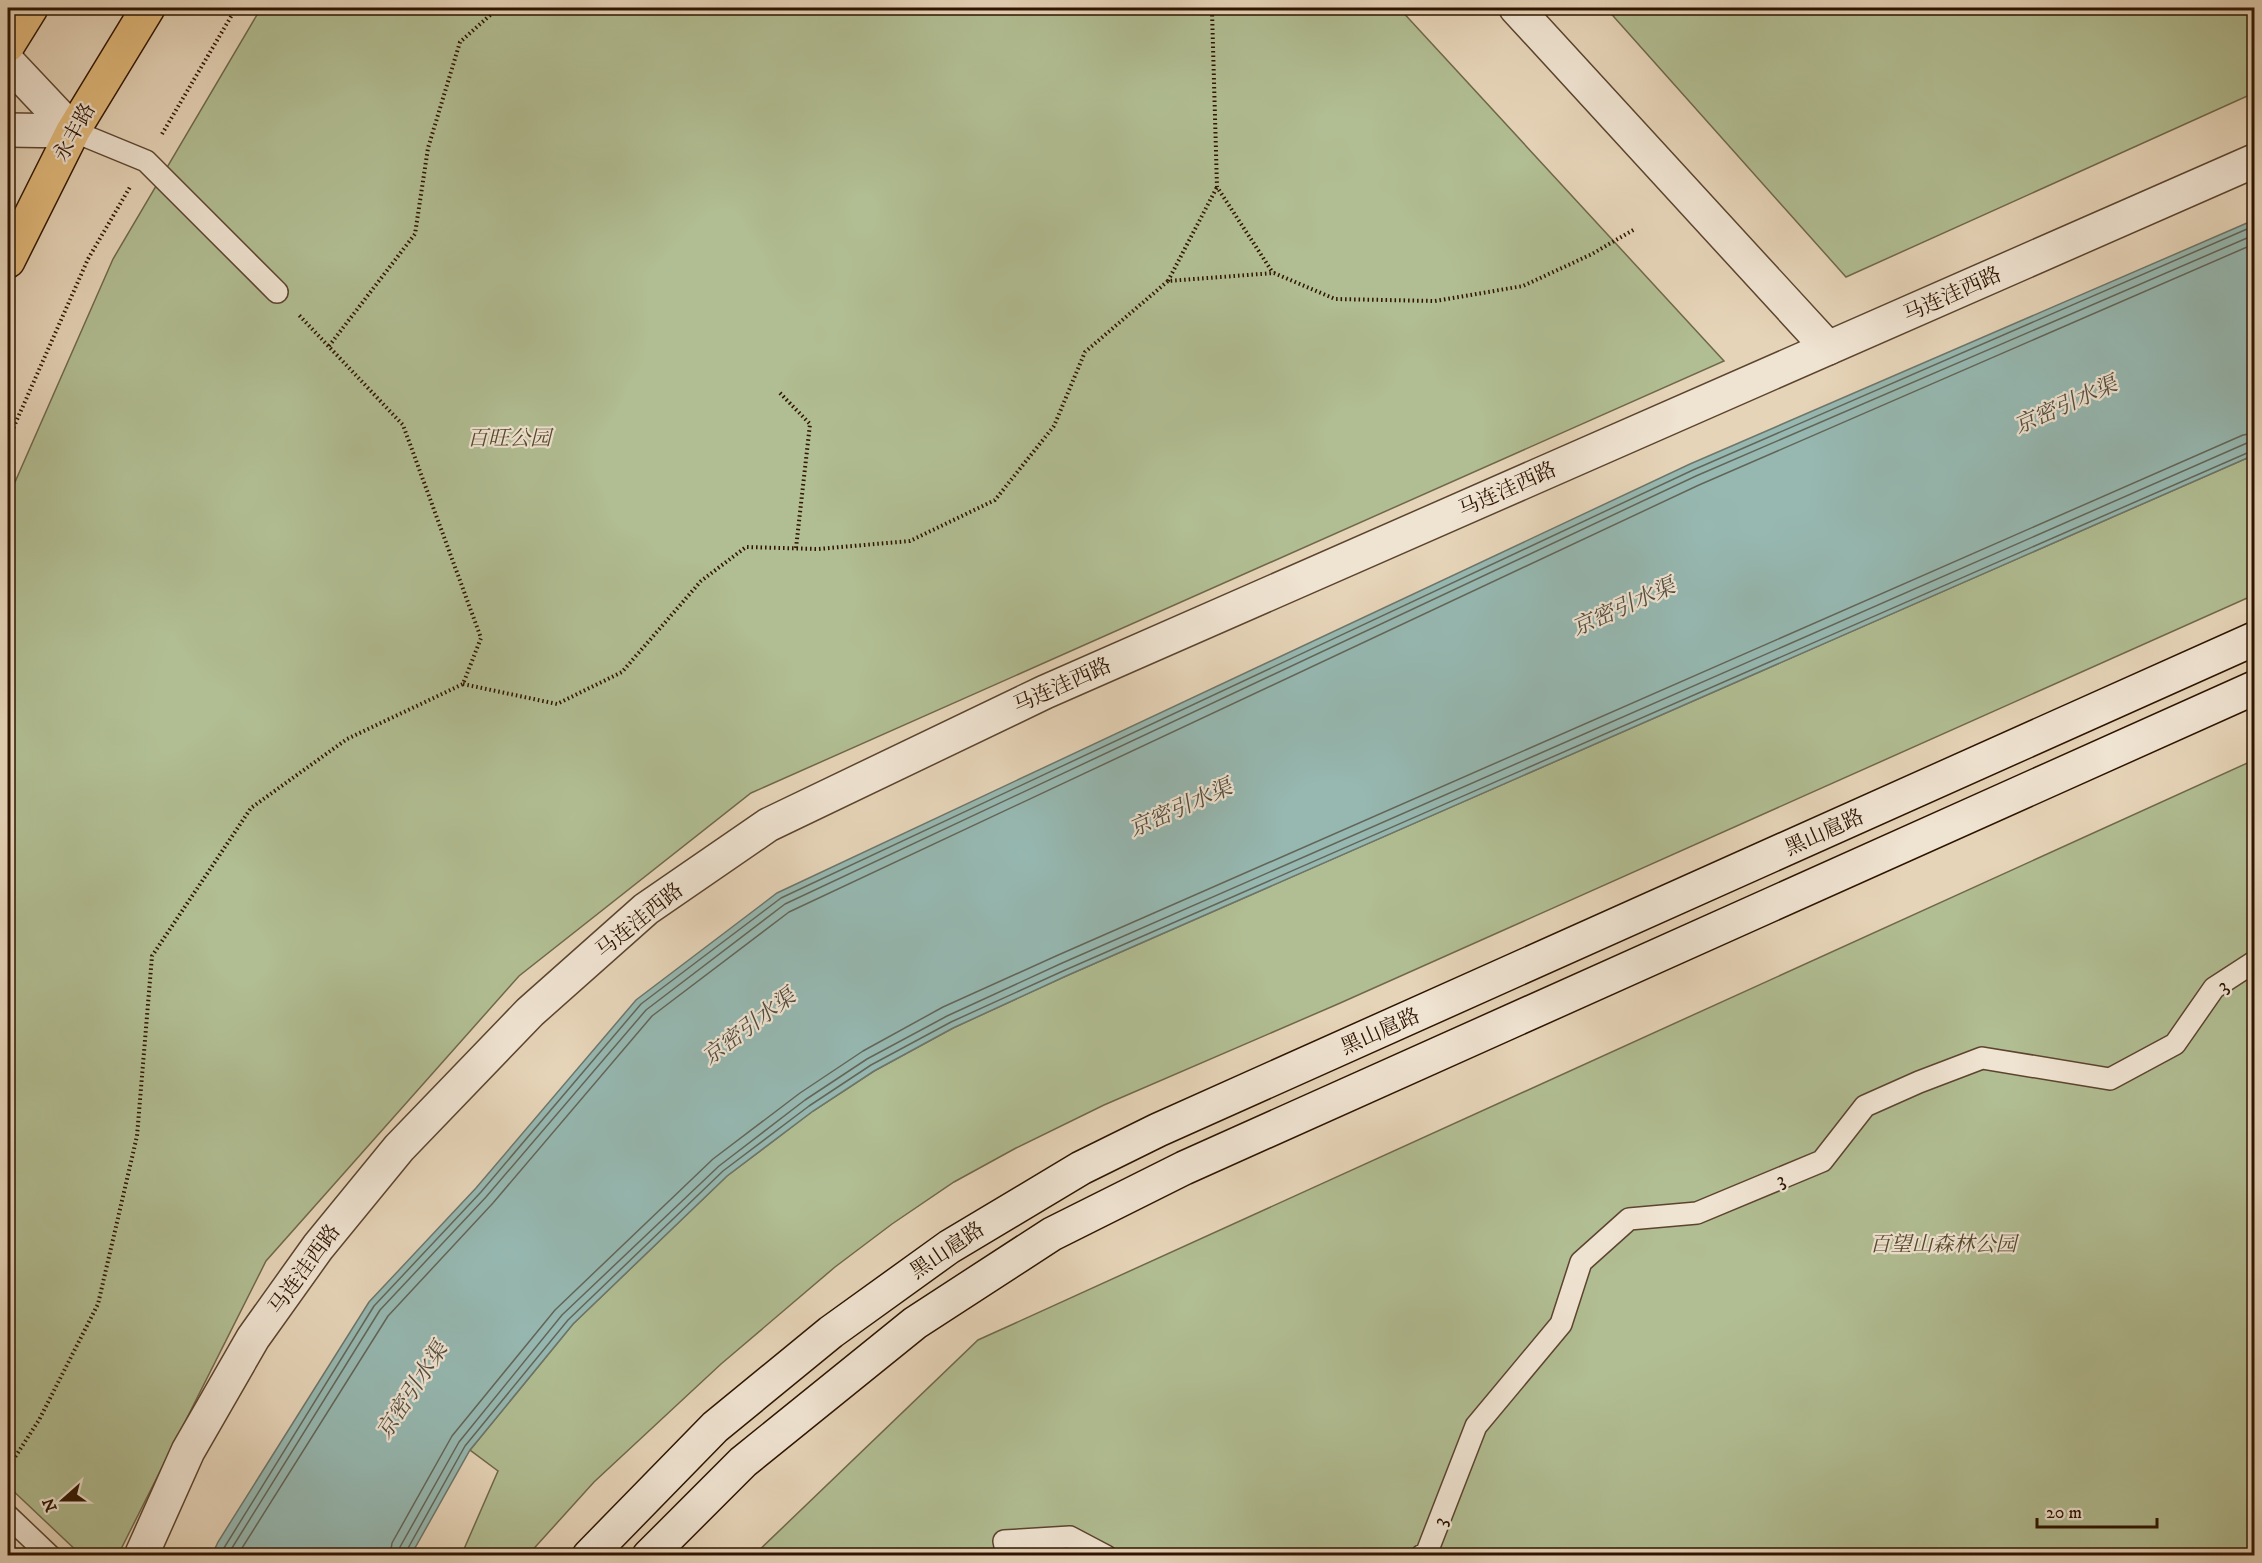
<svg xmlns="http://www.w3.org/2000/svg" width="2262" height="1563" font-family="'IM FELL DW Pica','Noto Serif SC',serif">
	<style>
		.green { fill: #b1bd92; stroke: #70684a; stroke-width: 1.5 }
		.water { fill: #96b8b1; stroke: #6c766b; stroke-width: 1.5 }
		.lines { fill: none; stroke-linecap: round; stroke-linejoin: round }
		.shore { stroke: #626659; stroke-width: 1.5 }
		.service-casing { stroke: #5c442f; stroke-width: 24 }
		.minor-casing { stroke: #5c442f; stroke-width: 36 }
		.tertiary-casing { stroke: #5c442f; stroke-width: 36 }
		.secondary-casing { stroke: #2e1401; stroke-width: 36 }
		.primary-casing { stroke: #2e1401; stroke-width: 36 }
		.path { stroke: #2e1401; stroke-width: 4; stroke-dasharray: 1.5 3; stroke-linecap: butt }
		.service { stroke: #efe3d1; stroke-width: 21 }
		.minor { stroke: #efe3d1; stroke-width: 33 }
		.tertiary { stroke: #efe3d1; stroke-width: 33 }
		.secondary { stroke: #efe3d1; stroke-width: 33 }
		.primary { stroke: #e3ba7c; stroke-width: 33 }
		.labels { text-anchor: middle; stroke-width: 4.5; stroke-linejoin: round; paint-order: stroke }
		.street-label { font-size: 21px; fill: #2e1401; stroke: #efe3d1 }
		.park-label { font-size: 21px; font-style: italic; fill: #55472c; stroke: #efe3d1 }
		.water-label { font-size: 22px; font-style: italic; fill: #524d3f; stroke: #efe3d1 }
	</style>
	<rect width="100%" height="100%" fill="#e6d4b8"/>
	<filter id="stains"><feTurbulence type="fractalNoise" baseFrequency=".00333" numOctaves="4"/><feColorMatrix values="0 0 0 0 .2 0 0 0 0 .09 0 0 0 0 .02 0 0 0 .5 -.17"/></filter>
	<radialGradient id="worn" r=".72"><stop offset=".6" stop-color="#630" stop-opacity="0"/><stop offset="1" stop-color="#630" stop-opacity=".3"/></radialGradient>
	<g class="green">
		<path d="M261 8H1399L1724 361 751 793 519 976 266 1261 118 1555H81L8 1486V498L113 259Z"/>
		<path d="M1606 8H2254V93L1846 277Z"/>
		<path d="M2254 455V595L1338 1004 1104 1105 1016 1148 954 1182 892 1224 835 1267 721 1364 594 1482 528 1555 461 1556 498 1471 470 1450 573 1324 727 1176 813 1111 874 1071 953 1028 1066 976Z"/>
		<path d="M2254 760V1555L753 1556 978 1340Z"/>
	</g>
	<path class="water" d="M2254 220V455L1066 976 953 1028 874 1071 813 1111 727 1176 573 1324 470 1450 411 1555H212L218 1542 369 1302 476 1188 636 1000 777 893 1690 464Z"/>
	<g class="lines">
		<g class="shore">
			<path d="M219 1556 374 1306 481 1192 641 1004 781 898 1693 470 2254 226"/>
			<path d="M227 1556 380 1310 486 1197 646 1010 785 904 1696 476 2254 235"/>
			<path d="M237 1556 388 1316 493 1203 652 1016 789 912 1699 485 2254 244"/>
			<path d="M390 1556 392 1543 452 1436 555 1310 713 1159 800 1093 863 1051 943 1007 1056 956 2243 435 2254 433"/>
			<path d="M399 1556 400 1547 459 1442 562 1315 719 1166 805 1100 867 1059 947 1016 1060 964 2247 443 2254 442"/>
			<path d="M406 1556 407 1550 465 1446 568 1320 723 1171 809 1106 871 1065 951 1022 1063 971 2254 450"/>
		</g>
		<defs>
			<g id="service">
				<path d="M73 131 146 161 277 292"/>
				<path d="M8 1516 50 1556"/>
				<path d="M1007 1556 1004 1541 1070 1537 1106 1556"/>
				<path d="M1421 1556 1427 1552 1476 1426 1561 1324 1581 1262 1629 1219 1697 1213 1822 1161 1865 1106 1919 1082 1982 1058 2110 1079 2175 1044 2214 988 2254 962"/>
			</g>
			<g id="minor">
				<path d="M1516 8 1828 348"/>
				<path d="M141 1556 188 1451 253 1338 318 1247 399 1148 530 1012 646 909 768 825 1045 692 2254 161"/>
			</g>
			<g id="tertiary">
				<path d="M8 62 73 131"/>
				<path d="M8 130 73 131"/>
			</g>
			<g id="secondary">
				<path d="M589 1556 715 1427 831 1332 949 1247 1081 1168 1158 1130 2254 639"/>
				<path d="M649 1556 743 1462 915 1323 1052 1234 1184 1168 2254 688"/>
			</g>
			<g id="primary">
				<path d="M8 45 31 8"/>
				<path d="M8 261 73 131 148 8"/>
			</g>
		</defs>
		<use href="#service" class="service-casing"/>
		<use href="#minor" class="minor-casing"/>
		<use href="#tertiary" class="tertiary-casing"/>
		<use href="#secondary" class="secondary-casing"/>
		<use href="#primary" class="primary-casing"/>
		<g class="path">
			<path d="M1216 8 1212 11 1217 187 1273 273"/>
			<path d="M162 134 236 8"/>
			<path d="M1168 281 1217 187"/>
			<path d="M329 346 415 234 428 148 460 42 498 8"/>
			<path d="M780 393 810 424 796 548"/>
			<path d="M8 440 88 259 130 187"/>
			<path d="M463 684 557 704 622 672 701 581 746 547 818 549 910 541 995 500 1054 426 1085 352 1168 281 1274 273 1335 299 1435 301 1523 286 1592 254 1635 229"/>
			<path d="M8 1468 39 1420 98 1304 137 1136 152 956 251 808 347 739 463 684 481 638 403 425 298 314"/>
		</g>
		<use href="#service" class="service"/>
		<use href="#minor" class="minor"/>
		<use href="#tertiary" class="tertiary"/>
		<use href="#secondary" class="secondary"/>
		<use href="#primary" class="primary"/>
	</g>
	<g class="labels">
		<g class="street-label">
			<text transform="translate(74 132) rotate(-61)" y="7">永丰路</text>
			<text transform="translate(1952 294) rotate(-24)" y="7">马连洼西路</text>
			<text transform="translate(1507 489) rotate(-24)" y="7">马连洼西路</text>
			<text transform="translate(1062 685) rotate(-24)" y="7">马连洼西路</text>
			<text transform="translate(1824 832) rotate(-24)" y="7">黑山扈路</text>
			<text transform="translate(639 920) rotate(-39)" y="7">马连洼西路</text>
			<text transform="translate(2222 985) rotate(-38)" y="7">3</text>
			<text transform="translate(1380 1031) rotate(-24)" y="7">黑山扈路</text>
			<text transform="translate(1780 1179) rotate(-23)" y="7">3</text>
			<text transform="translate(947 1250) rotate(-34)" y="7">黑山扈路</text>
			<text transform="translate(304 1269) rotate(-54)" y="7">马连洼西路</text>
			<text transform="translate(1439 1521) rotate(-69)" y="7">3</text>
		</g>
		<g class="park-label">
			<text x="509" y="445">百旺公园</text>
			<text x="1943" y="1251">百望山森林公园</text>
		</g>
		<g class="water-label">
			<text transform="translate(2065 404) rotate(-24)" y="8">京密引水渠</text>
			<text transform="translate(1623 606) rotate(-24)" y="8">京密引水渠</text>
			<text transform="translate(1180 807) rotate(-24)" y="8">京密引水渠</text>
			<text transform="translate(748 1026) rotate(-37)" y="8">京密引水渠</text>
			<text transform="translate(411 1390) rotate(-57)" y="8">京密引水渠</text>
		</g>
	</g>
	<rect width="2262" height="1563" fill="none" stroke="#e6d4b8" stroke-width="30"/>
	<rect x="9" y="9" width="2244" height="1545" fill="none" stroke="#2e1401" stroke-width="3"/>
	<rect x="15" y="15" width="2232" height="1533" fill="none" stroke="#2e1401" stroke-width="1.5"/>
	<g transform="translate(63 1500) rotate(249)" stroke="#efe3d1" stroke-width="4.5" paint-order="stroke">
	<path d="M0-4.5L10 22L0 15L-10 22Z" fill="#2e1401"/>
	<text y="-9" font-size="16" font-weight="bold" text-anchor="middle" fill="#2e1401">N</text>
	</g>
	<path d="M2037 1518v9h120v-9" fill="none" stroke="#2e1401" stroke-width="3"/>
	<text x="2046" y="1518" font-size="18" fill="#2e1401" stroke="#efe3d1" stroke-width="4.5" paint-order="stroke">20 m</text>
	<rect width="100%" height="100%" filter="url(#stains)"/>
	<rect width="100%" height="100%" fill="url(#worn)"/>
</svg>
